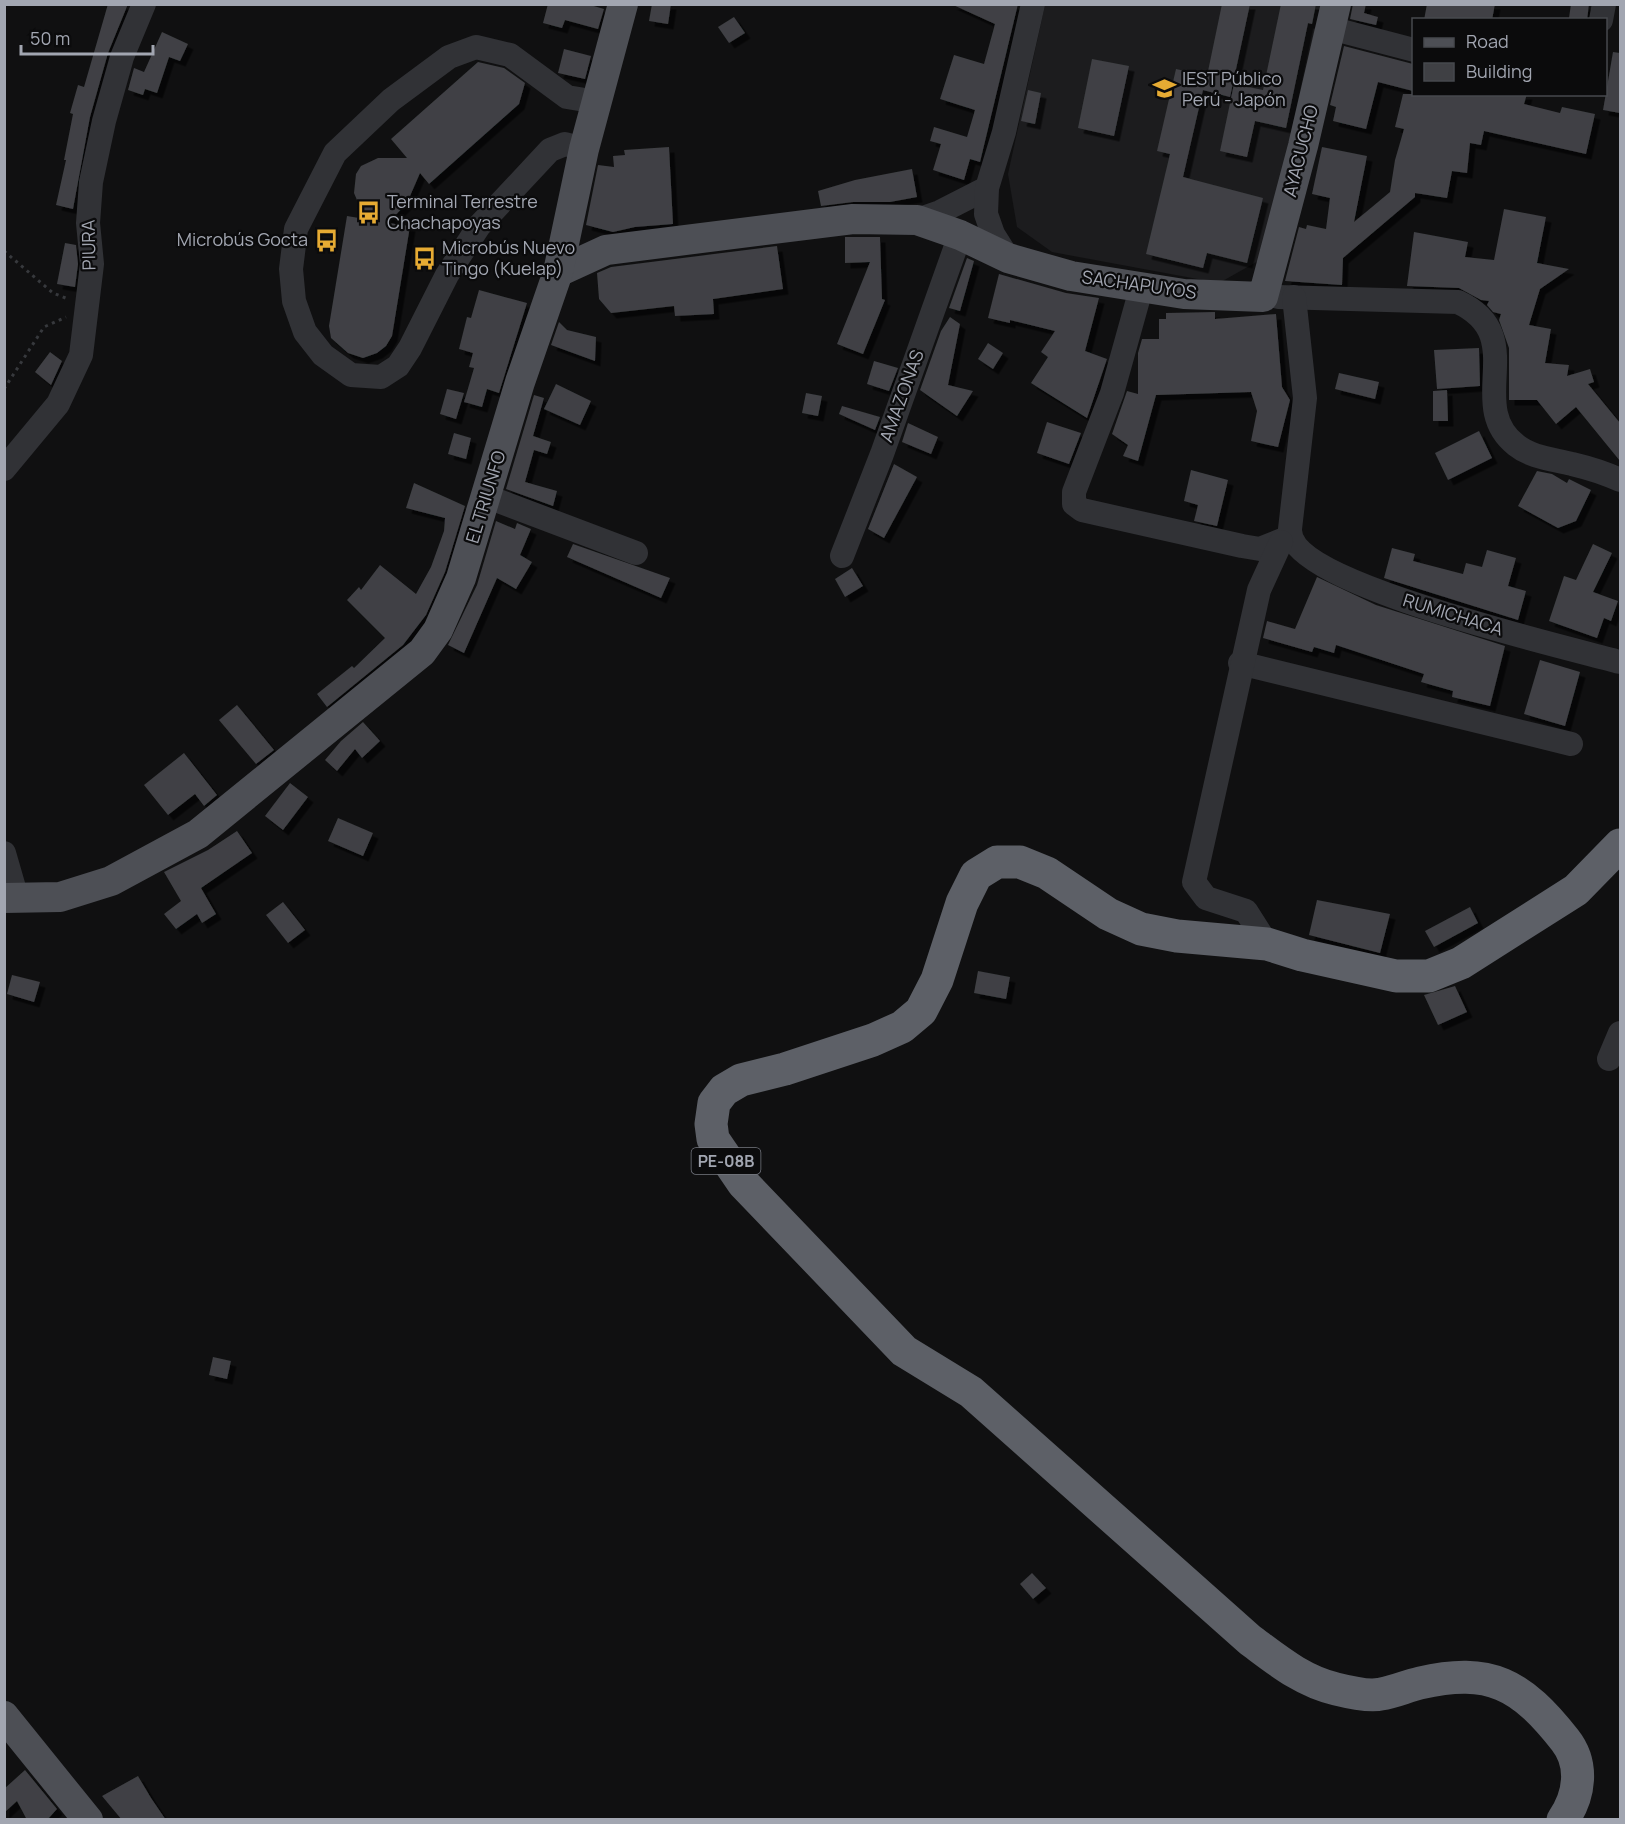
<svg xmlns="http://www.w3.org/2000/svg" width="1625" height="1824" font-family="Manrope,sans-serif">
	<style>
		.built { fill: #1c1c1e }
		.building { fill: #3f4044; filter: url(#shadow) }
		.lines { fill: none; stroke-linecap: round; stroke-linejoin: round }
		.path { stroke: #37393d; stroke-width: 3; stroke-dasharray: 3 4.5; stroke-linecap: butt }
		.minor { stroke: #313236; stroke-width: 24 }
		.major { stroke: #4d4f55; stroke-width: 30 }
		.highway { stroke: #5d6067; stroke-width: 33 }
		.labels { text-anchor: middle; stroke-width: 4.5; stroke-linejoin: round; paint-order: stroke }
		.shield { fill: #0b0b0c; stroke: #757880; stroke-width: 1.5 }
		.shield-label { font-size: 16px; font-weight: bold; fill: #a2a6b1 }
		.poi-label { font-size: 18px; fill: #a2a6b1; stroke: #0b0b0c; text-anchor: start }
		.street-label { font-size: 18px; fill: #a2a6b1; stroke: #0b0b0c }
	</style>
	<defs>
		<filter id="shadow"><feDropShadow dx="5.5" dy="5.5" stdDeviation="0" flood-color="#0009"/></filter>
	</defs>
	<rect width="100%" height="100%" fill="#101011"/>
	<path class="built" d="M1045 5H1323L1260 260 1219 283 1052 252 1017 227 1008 174Z"/>
	<g class="building">
		<path d="M108 4H128L108 53 90 117 73 209 56 205 66 160H64L73 114 70 113 78 85 84 87Z"/>
		<path d="M548 4H587L604 9 598 29 565 20 562 28 543 23Z"/>
		<path d="M652 4H671L668 24 649 21Z"/>
		<path d="M951 4H1018L980 162 970 159 964 180 933 170 941 144 930 141 934 127 967 137 975 110 940 99 954 55 984 64 995 24Z"/>
		<path d="M1222 4H1250L1230 97 1203 90 1183 177 1263 198 1247 263 1207 253 1203 268 1146 254 1170 154 1157 151 1176 69 1207 76Z"/>
		<path d="M1281 4H1316L1312 24 1308 23 1286 128 1255 121 1247 157 1220 151 1234 84 1263 90Z"/>
		<path d="M1353 4H1366L1364 13 1378 17 1376 25 1350 19Z"/>
		<path d="M1427 4H1495L1492 20H1424Z"/>
		<path d="M1571 4H1589L1587 20 1569 18Z"/>
		<path d="M734 17 745 33 729 43 718 27Z"/>
		<path d="M162 32 188 44 180 61 169 57 157 93 145 89 143 95 128 90 134 68 144 72Z"/>
		<path d="M1344 46 1413 64V91L1378 82 1366 129 1333 121 1336 107 1330 105Z"/>
		<path d="M564 49 591 56 585 79 558 73Z"/>
		<path d="M1613 52 1620 53V113L1603 110Z"/>
		<path d="M1092 59 1129 66 1114 136 1078 128Z"/>
		<path d="M478 62 504 68 525 83 519 104 429 184 420 173 407 203 388 223 410 226 392 336 386 346 377 353 363 358 348 353 331 338 329 326 347 216 365 219 354 193 356 174 361 166 378 158H407L391 139Z"/>
		<path d="M1028 90 1041 93 1035 124 1021 121Z"/>
		<path d="M1403 94H1527L1524 104 1560 113 1562 107 1595 114 1586 154 1484 131 1481 145 1470 143 1467 173 1452 171 1447 198 1415 193V197L1343 258 1342 285 1285 281 1299 227 1306 229 1307 225 1326 229 1330 198 1312 194 1322 147 1367 156 1354 222 1390 192 1395 160 1404 129 1395 127Z"/>
		<path d="M669 147 673 224 635 227 613 232 586 225 598 165 614 167 613 156 625 155 624 150Z"/>
		<path d="M912 169 917 197 890 202H853L821 206 818 191 855 180Z"/>
		<path d="M1504 209 1546 217 1537 263 1569 269 1540 289 1529 325 1551 329 1545 363 1569 365 1567 376 1590 369 1594 382 1588 384 1620 423V461L1576 407 1556 424 1537 400H1509V348L1499 320 1501 314 1493 312 1487 305 1489 301 1481 300 1459 288 1407 286 1414 232 1468 242 1465 257 1494 260Z"/>
		<path d="M845 237H880L882 299 885 300 863 354 837 344 870 262 845 263Z"/>
		<path d="M65 243 76 245 78 264 75 287 57 284Z"/>
		<path d="M777 246 783 289 713 299 714 314 675 316 674 306 611 313 599 299 597 273 611 267Z"/>
		<path d="M967 258 974 261 960 311 949 308Z"/>
		<path d="M999 274 1066 293 1099 298 1085 351 1107 359 1087 418 1031 383 1048 357 1041 352 1055 331 1010 320V323L988 318Z"/>
		<path d="M479 290 527 303 499 393 487 389 482 407 464 402 474 368 469 367 473 353 459 349 467 317 471 318Z"/>
		<path d="M1215 312V319L1276 314 1282 387 1290 400 1278 447 1251 441 1257 411 1251 392 1156 395 1138 461 1123 456 1128 445 1112 434 1127 391 1138 394V353L1142 339H1159V319H1166V313Z"/>
		<path d="M950 317 960 324 948 385 973 391 957 416 920 390 941 331Z"/>
		<path d="M559 322 567 330 596 337 595 361 551 345Z"/>
		<path d="M988 343 1003 353 993 369 978 359Z"/>
		<path d="M1479 348 1480 386 1437 389 1434 350Z"/>
		<path d="M50 352 62 361 51 385 35 372Z"/>
		<path d="M874 361 898 368 889 391 867 384Z"/>
		<path d="M1339 373 1379 382 1375 399 1335 389Z"/>
		<path d="M556 384 591 401 580 425 544 409Z"/>
		<path d="M447 389 464 393 456 419 440 414Z"/>
		<path d="M1447 390 1448 421H1433V391Z"/>
		<path d="M806 393 822 396 818 416 802 413Z"/>
		<path d="M534 395 544 398 533 436 551 442 547 454 534 450 525 482 557 491 553 506 506 489Z"/>
		<path d="M842 406 880 417 875 430 839 414Z"/>
		<path d="M1047 422 1081 433 1069 464 1037 453Z"/>
		<path d="M908 423 938 437 931 454 902 442Z"/>
		<path d="M1479 431 1492 458 1448 480 1435 453Z"/>
		<path d="M454 433 471 438 466 459 448 454Z"/>
		<path d="M894 464 917 477 884 538 868 529Z"/>
		<path d="M1191 470 1228 480 1217 526 1194 521 1198 505 1184 501Z"/>
		<path d="M1537 471 1552 474 1567 483 1569 479 1591 490 1576 521 1558 528 1518 506Z"/>
		<path d="M414 483 465 506 445 572 426 615 403 645 327 707 317 694 352 666 354 668 385 638 347 600 359 587 361 590 380 565 416 594 431 567 444 531 445 518 406 508Z"/>
		<path d="M496 521 515 529 517 523 531 529 520 555 532 562 516 589 497 578 464 653 448 645 477 585Z"/>
		<path d="M573 544 670 578 661 598 567 557Z"/>
		<path d="M1593 544 1612 553 1593 592 1618 601 1611 621 1604 618 1597 638 1549 621 1564 576 1576 580Z"/>
		<path d="M1392 548 1415 554 1413 561 1463 574 1466 563 1482 567 1487 550 1516 558 1508 586 1526 591 1518 620 1384 578Z"/>
		<path d="M852 568 863 586 845 597 835 579Z"/>
		<path d="M1317 577 1376 605 1505 646 1490 706 1452 697 1453 691 1421 682 1424 674 1336 645 1334 653 1314 647 1312 652 1263 638 1267 621 1295 629Z"/>
		<path d="M1540 660 1580 672 1565 726 1524 714Z"/>
		<path d="M237 705 274 750 256 764 219 720Z"/>
		<path d="M363 722 380 741 362 758 355 749 337 771 325 760 341 741Z"/>
		<path d="M184 753 217 795 204 806 195 794 168 815 144 785Z"/>
		<path d="M290 783 308 797 283 830 265 816Z"/>
		<path d="M338 818 373 833 363 856 328 841Z"/>
		<path d="M237 831 252 853 201 888 216 914 202 923 197 914 176 929 164 914 181 901 164 872 208 850Z"/>
		<path d="M1317 900 1390 914 1380 953 1309 935Z"/>
		<path d="M283 902 305 930 288 943 266 915Z"/>
		<path d="M1470 907 1478 923 1434 947 1425 931Z"/>
		<path d="M978 971 1010 977 1006 999 974 993Z"/>
		<path d="M12 975 40 982 34 1002 7 994Z"/>
		<path d="M1455 986 1467 1012 1438 1025 1424 995Z"/>
		<path d="M213 1357 231 1361 227 1379 209 1375Z"/>
		<path d="M1032 1573 1046 1588 1033 1599 1020 1584Z"/>
		<path d="M25 1770 57 1809 47 1820H27L17 1801 4 1813V1789Z"/>
		<path d="M138 1776 151 1798 166 1820H122L102 1796Z"/>
	</g>
	<g class="lines">
		<g class="path">
			<path d="M4 251 53 293 68 299"/>
			<path d="M4 389 44 327 66 317"/>
		</g>
		<g class="minor">
			<path d="M1601 20 1604 4"/>
			<path d="M1330 28 1414 50"/>
			<path d="M584 149 565 144 550 150 479 226 447 275 410 348 398 366 381 377 351 375 323 355 305 332 294 301 291 269 296 229 335 153 391 100 449 57 476 47 510 55 567 97 597 102"/>
			<path d="M917 220 940 212 987 188"/>
			<path d="M1008 258 993 234 986 214 987 188 1004 132 1033 4"/>
			<path d="M1141 289 1112 393 1074 492V504L1082 510 1242 546 1260 549 1290 537"/>
			<path d="M1278 297 1458 302C1531 336 1464 404 1516 445 1532 458 1553 459 1572 464 1589 468 1605 473 1620 480"/>
			<path d="M1294 297 1305 398 1290 529C1288 584 1570 648 1620 662"/>
			<path d="M4 469 58 404 81 355 92 264 88 223 91 182 104 121 122 57 144 4"/>
			<path d="M488 497 636 553"/>
			<path d="M842 556 882 454 960 235"/>
			<path d="M1240 663 1571 744"/>
			<path d="M4 853 17 898"/>
			<path d="M1267 944 1246 911 1206 898 1194 882 1259 590 1281 542"/>
			<path d="M1609 1059 1620 1033"/>
		</g>
		<g class="major">
			<path d="M558 272 606 250 853 219 917 220 960 235 1008 258 1071 276 1184 294 1263 297 1303 146 1336 4"/>
			<path d="M4 898 60 897 111 881 198 834 422 652 438 630 461 578 520 382 558 272 584 149 623 4"/>
			<path d="M4 1716 88 1820"/>
		</g>
		<path class="highway" d="M1563 1820C1580 1795 1584 1764 1565 1740 1521 1684 1490 1667 1420 1683 1407 1686 1394 1692 1381 1694 1369 1697 1348 1692 1336 1689 1302 1681 1277 1660 1250 1640L971 1392 904 1351 743 1183 713 1139 711 1124 714 1103 724 1090 741 1080 785 1069 873 1040 902 1027 921 1011 937 980 962 903 976 875 997 862H1020L1047 873 1108 914 1141 929 1177 936 1267 944 1302 955 1396 976H1429L1461 963 1576 890 1620 845"/>
	</g>
	<defs>
		<symbol id="school-bare" viewBox="-9 -9 18 18"><path d="M0-5L7-2L0 1L-7-2ZM-4 1L0 2.5L4 1V4Q0 6-4 4Z" fill="#e6ab33" stroke="#0b0b0c" stroke-width="2.5" paint-order="stroke"/></symbol>
		<symbol id="bus-bare" viewBox="-9 -9 18 18"><path d="M-5-6H5V4H4V6H2V4H-2V6H-4V4H-5ZM-3.5-4V0h7V-4ZM-3.5 1.2v1.5H-2V1.2ZM2 1.2v1.5H3.5V1.2Z" fill="#e6ab33" stroke="#0b0b0c" stroke-width="2.5" paint-order="stroke"/></symbol>
	</defs>
	<g fill-rule="evenodd">
		<use href="#school-bare" x="1148" y="72" width="33" height="33"/>
		<use href="#bus-bare" x="352" y="196" width="33" height="33"/>
		<use href="#bus-bare" x="310" y="224" width="33" height="33"/>
		<use href="#bus-bare" x="408" y="242" width="33" height="33"/>
	</g>
	<g class="labels">
		<rect class="shield" x="691.5" y="1148" width="69" height="26" rx="4.5"/>
		<g class="shield-label">
			<text x="726" y="1167">PE-08B</text>
		</g>
		<g class="poi-label">
			<text x="1182" y="85">IEST Público<tspan x="1182" dy="21">Perú - Japón</tspan></text>
			<text x="387" y="208">Terminal Terrestre<tspan x="387" dy="21">Chachapoyas</tspan></text>
			<text x="308" y="246" text-anchor="end">Microbús Gocta</text>
			<text x="442" y="254">Microbús Nuevo<tspan x="442" dy="21">Tingo (Kuelap)</tspan></text>
		</g>
		<g class="street-label">
			<text transform="translate(1301 151) rotate(-76)" y="6">AYACUCHO</text>
			<text transform="translate(89 245) rotate(-91)" y="6">PIURA</text>
			<text transform="translate(1139 285) rotate(8)" y="6">SACHAPUYOS</text>
			<text transform="translate(902 396) rotate(-70)" y="6">AMAZONAS</text>
			<text transform="translate(486 497) rotate(-73)" y="6">EL TRIUNFO</text>
			<text transform="translate(1453 615) rotate(17)" y="6">RUMICHACA</text>
		</g>
	</g>
	<rect width="1625" height="1824" fill="none" stroke="#a2a6b1" stroke-width="12"/>
	<rect x="1412" y="18" width="195" height="78" fill="#0b0b0c" stroke="#47494e" stroke-width="1.5"/>
	<rect x="1424" y="38" width="30" height="9" fill="#4d4f55" stroke="#47494e" stroke-width="1.5"/>
	<text x="1466" y="48" font-size="18" fill="#a2a6b1">Road</text>
	<rect x="1424" y="63" width="30" height="18" fill="#3f4044" stroke="#47494e" stroke-width="1.5"/>
	<text x="1466" y="78" font-size="18" fill="#a2a6b1">Building</text>
	<path d="M21 45v9h132v-9" fill="none" stroke="#a2a6b1" stroke-width="3"/>
	<text x="30" y="45" font-size="18" fill="#a2a6b1" stroke="#0b0b0c" stroke-width="4.5" paint-order="stroke">50 m</text>
</svg>
